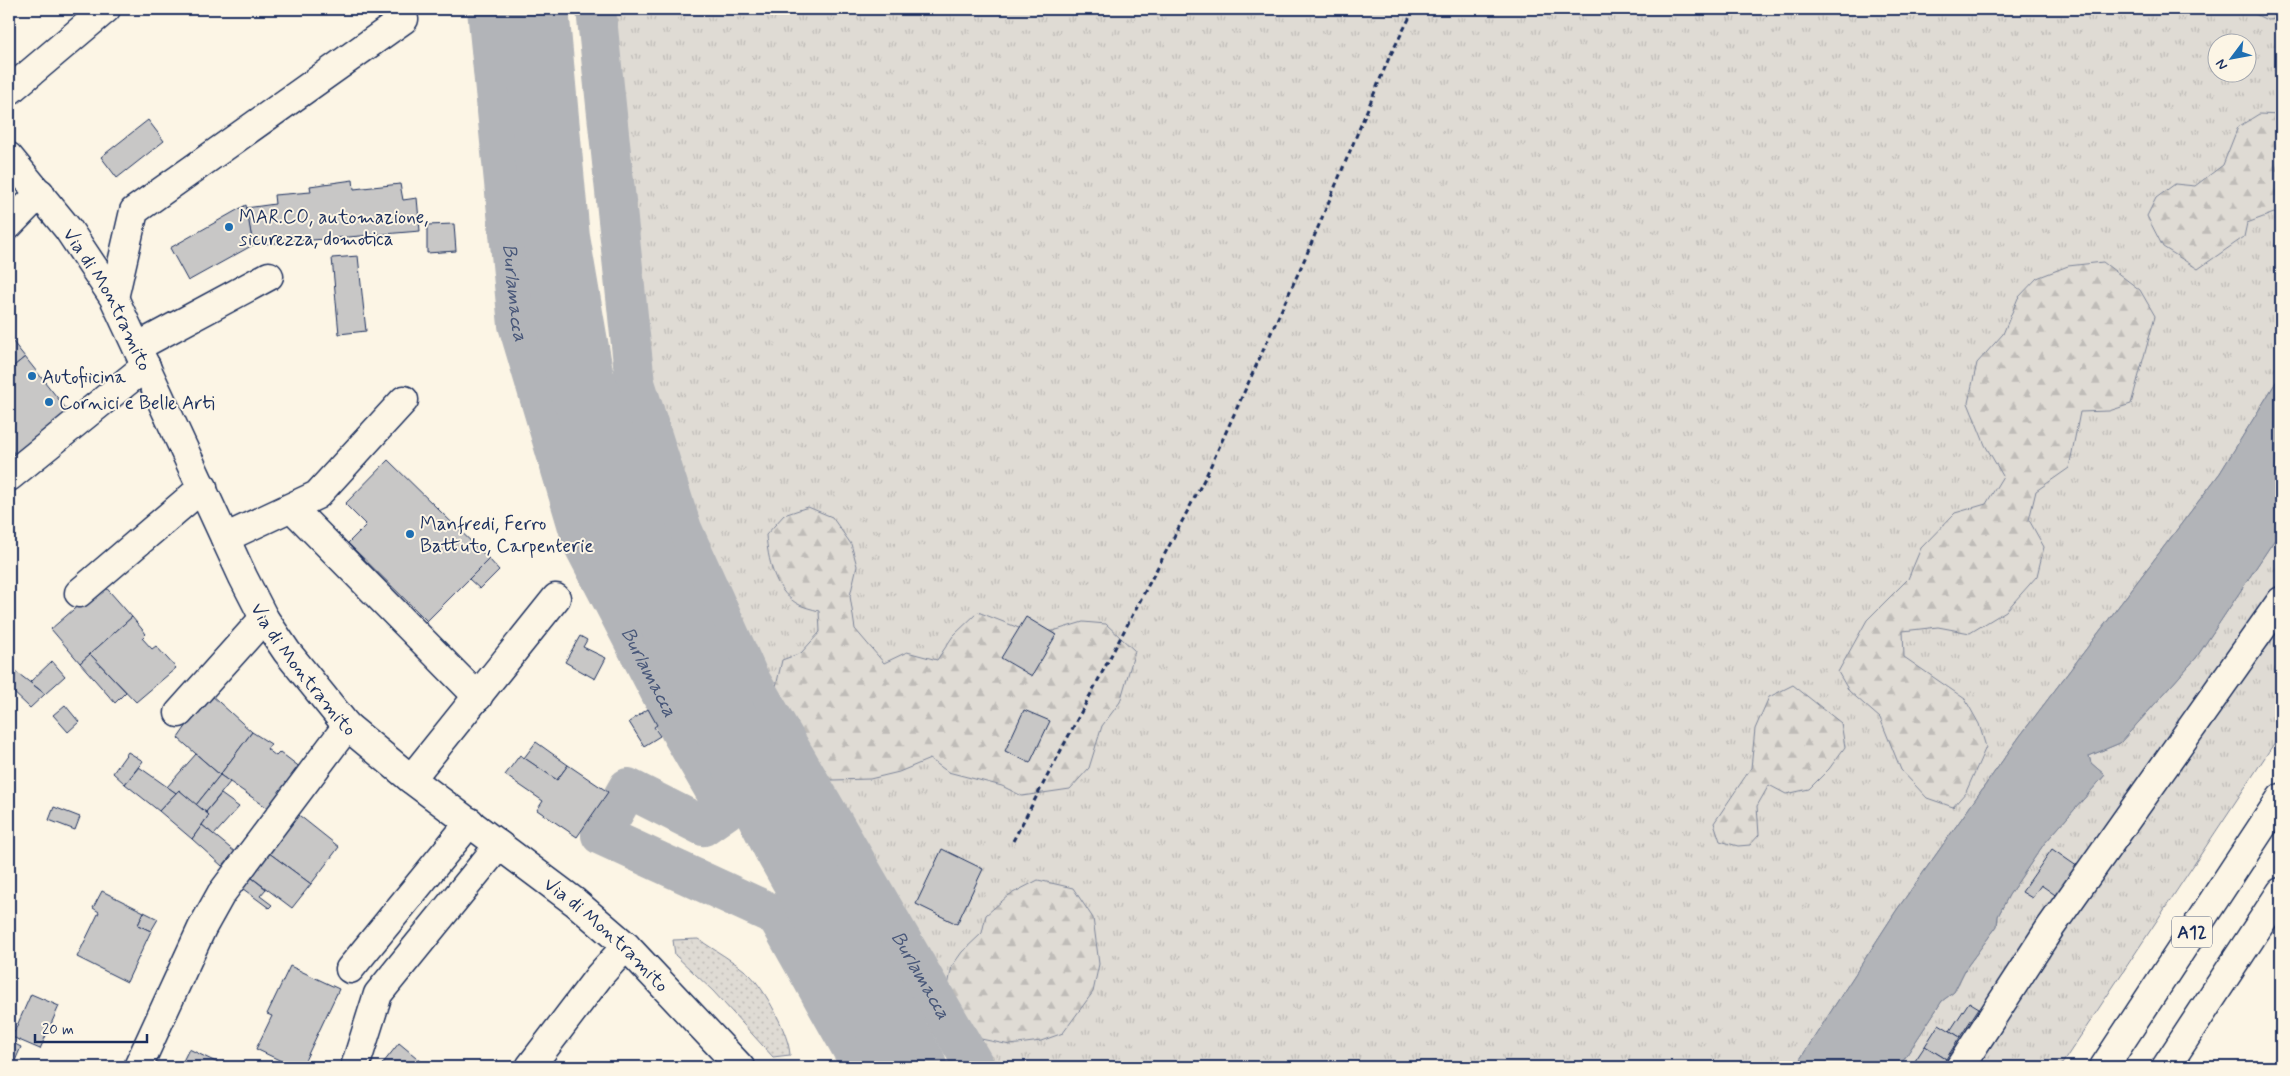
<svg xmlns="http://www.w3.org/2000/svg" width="2290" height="1076" font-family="Mynerve,sans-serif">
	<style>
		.grass { fill: url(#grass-tufts); stroke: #7d8599; fill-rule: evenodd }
		.forest { fill: url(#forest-firs); stroke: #7d8599 }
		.garden { fill: url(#garden-dots); stroke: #7d8599 }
		.water { fill: #b2b4b8; stroke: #767f94 }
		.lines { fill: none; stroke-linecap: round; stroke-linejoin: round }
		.canal { stroke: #b2b4b8; stroke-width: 40 }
		.river { stroke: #b2b4b8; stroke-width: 68 }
		.building { fill: #c8c7c6; stroke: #1b2f5e }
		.minor-casing { stroke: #1b2f5e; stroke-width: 31 }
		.major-casing { stroke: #1b2f5e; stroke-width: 31 }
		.highway-casing { stroke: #1b2f5e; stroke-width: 31 }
		.path { stroke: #1b2f5e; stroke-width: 3; stroke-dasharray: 5 4; stroke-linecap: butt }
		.minor { stroke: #fcf5e5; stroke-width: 28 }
		.major { stroke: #fcf5e5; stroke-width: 28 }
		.highway { stroke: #fcf5e5; stroke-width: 28 }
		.poi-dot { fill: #1f6fb2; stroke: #fcf5e5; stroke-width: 2 }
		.labels { text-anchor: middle; stroke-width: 4; stroke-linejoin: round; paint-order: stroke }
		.shield { fill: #fcf5e5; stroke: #5e6a86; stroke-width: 1 }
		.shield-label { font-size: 18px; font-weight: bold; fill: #1b2f5e }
		.poi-label { font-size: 19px; fill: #1b2f5e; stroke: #fcf5e5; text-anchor: start }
		.street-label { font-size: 19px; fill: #1b2f5e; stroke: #fcf5e5 }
		.water-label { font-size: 20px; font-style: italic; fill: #485779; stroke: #fcf5e5 }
	</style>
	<defs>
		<pattern id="grass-tufts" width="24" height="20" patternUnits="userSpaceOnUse" patternTransform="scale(1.25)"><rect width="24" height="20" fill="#dfdbd4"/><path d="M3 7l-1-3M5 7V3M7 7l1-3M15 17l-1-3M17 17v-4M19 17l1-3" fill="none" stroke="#bfbcb8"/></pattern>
		<pattern id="forest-firs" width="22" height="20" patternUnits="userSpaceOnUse" patternTransform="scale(1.25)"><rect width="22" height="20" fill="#dfdbd4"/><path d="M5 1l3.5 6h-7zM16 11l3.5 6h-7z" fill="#bfbcb8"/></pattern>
		<pattern id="garden-dots" width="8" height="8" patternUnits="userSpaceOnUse" patternTransform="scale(1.25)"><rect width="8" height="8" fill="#dfdbd4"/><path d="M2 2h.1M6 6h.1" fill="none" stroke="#bfbcb8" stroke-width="1.8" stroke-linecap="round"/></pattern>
	</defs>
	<rect width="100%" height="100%" fill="#fcf5e5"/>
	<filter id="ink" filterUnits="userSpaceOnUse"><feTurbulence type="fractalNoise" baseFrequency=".02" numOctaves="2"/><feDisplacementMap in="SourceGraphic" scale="10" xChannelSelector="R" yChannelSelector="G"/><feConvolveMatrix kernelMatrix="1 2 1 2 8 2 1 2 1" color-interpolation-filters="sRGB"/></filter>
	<g filter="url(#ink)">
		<g class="grass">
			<path d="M596 9H2281V374L2220 473 2020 736 1896 911 1795 1067H975L748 676 682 529 635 383ZM2218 42H2248V72H2218Z"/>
			<path d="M2281 530V733L2060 1067H1899L1942 1001 1954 992 1966 968 1997 926 1998 916 2009 895 2044 844 2105 775 2091 763 2089 756 2120 743 2196 658Z"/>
		</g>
		<g class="forest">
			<path d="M2245 9H2281V19L2267 20Z"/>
			<path d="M2259 114 2281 115V217L2274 213 2247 223 2244 237 2198 269 2163 247 2147 216 2156 198 2175 184 2195 186 2223 165 2238 127Z"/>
			<path d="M2103 262 2140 290 2155 316 2131 404 2109 411 2080 412 2069 468 2036 491 2029 520 2044 547 2037 576 2006 611 1970 633 1938 627 1903 631 1904 657 1965 699 1979 724 1986 747 1966 792 1953 807 1927 798 1901 770 1880 718 1849 691 1838 672 1867 620 1908 579 1921 548 1955 513 1986 504 2003 476 1985 445 1968 403 1977 363 2003 334 2018 298 2037 278 2068 266Z"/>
			<path d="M808 507 832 517 851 544 857 566 850 596 855 629 884 663 907 652 937 660 953 636 978 612 1029 632 1053 631 1083 622 1106 624 1135 651 1120 702 1102 726 1089 768 1070 789 1022 796 1002 786 948 772 930 759 899 772 870 779 832 780 801 768 786 743 783 709 775 691 782 660 801 653 820 632 819 611C812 609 802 607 796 603 774 589 768 559 766 535L784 515Z"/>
			<path d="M1793 685 1841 723 1845 747 1829 769 1809 789 1786 794 1769 785 1757 806 1759 835 1750 845 1738 846 1720 841 1714 823 1751 768 1755 729 1769 697Z"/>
			<path d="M1038 880 1073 888 1093 918 1099 964 1093 992 1063 1033 1041 1041 1010 1045 981 1039 947 991 952 966 962 952 982 933 986 915 1009 895Z"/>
		</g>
		<path class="garden" d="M698 939C714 950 734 961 749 974 765 989 789 1034 790 1055L773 1057 713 991 675 955 673 940Z"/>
		<path class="water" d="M2281 374V530L2196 658 2120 743 2089 756 2091 763 2105 775 2044 844 2009 895 1998 916 1997 926 1966 968 1954 992 1942 1001 1899 1067H1795L1896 911 2020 736 2220 473Z"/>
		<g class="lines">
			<g class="canal">
				<path id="s1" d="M487 9 518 325 583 544 682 734 726 810 703 826 628 788 601 835 777 916 862 1067"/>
				<path id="s2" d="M596 9 635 383 682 529 748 676 975 1067"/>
			</g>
			<path class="river" d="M535 9 556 238 580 378 643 561 787 845 913 1067"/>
		</g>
		<g class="building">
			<path d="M148 120 164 141 117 178 101 157Z"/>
			<path d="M353 180 354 189 400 184 403 200 417 198 420 231 253 245 246 208 275 204 274 195 311 192 310 186Z"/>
			<path d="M246 205 253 245 188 281 170 248Z"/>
			<path d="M454 224 456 251 427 253V225Z"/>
			<path d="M358 256 366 331 339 334 332 258Z"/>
			<path d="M9 337 25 357 9 370Z"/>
			<path d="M25 357 68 411 15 454 9 447V370Z"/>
			<path d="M388 460 489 559 427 621 348 543 366 525 345 504Z"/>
			<path d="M489 559 499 570 480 589 469 579Z"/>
			<path d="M103 584 132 617 80 663 51 629Z"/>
			<path d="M132 617 146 634 142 638 152 649 156 646 176 668 136 702 90 654Z"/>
			<path d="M1026 617 1056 635 1032 676 1001 658Z"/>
			<path d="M580 636 587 640 583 647 606 658 595 679 565 662Z"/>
			<path d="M90 654 126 692 115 703 80 663Z"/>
			<path d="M52 661 65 676 45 694 30 682Z"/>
			<path d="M15 671 45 694 30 708 9 688V678Z"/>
			<path d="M209 693 252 732 220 775 178 738Z"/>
			<path d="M65 705 79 722 68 732 53 715Z"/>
			<path d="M648 709 657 725 654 727 660 736 644 746 629 722Z"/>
			<path d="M1024 710 1050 721 1030 763 1005 751Z"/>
			<path d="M252 732 271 744 267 749 276 756 280 752 301 768 269 809 220 775Z"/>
			<path d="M536 742 568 765 557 780 524 758Z"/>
			<path d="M128 752 143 761 125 784 113 773Z"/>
			<path d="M196 754 220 775 196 805 179 790 176 793 167 787Z"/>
			<path d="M520 755 557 780 568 765 608 792 577 837 537 810 543 801 505 775Z"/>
			<path d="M139 767 176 793 159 811 125 784Z"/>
			<path d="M220 775 230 782 206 812 196 805Z"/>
			<path d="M179 790 209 815 192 839 159 811Z"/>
			<path d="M221 794 239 807 214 835 202 825 209 815 206 812Z"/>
			<path d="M54 807 80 817 75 830 49 820Z"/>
			<path d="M295 812 339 847 311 884 261 847Z"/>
			<path d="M202 825 235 852 222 866 192 839Z"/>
			<path d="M261 847 311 884 292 908 243 871Z"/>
			<path d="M942 849 983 869 957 924 916 904Z"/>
			<path d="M2052 849 2081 869 2061 899 2041 885 2032 898 2022 892Z"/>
			<path d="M243 871 266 889 260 896 272 905 269 908 235 883Z"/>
			<path d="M102 891 144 912 138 925 151 931 127 982 77 957 99 912 93 908Z"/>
			<path d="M144 912 158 919 151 931 138 925Z"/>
			<path d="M290 966 339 989 302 1067H294L256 1049 272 1016 267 1014Z"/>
			<path d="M31 994 59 1006 40 1049 12 1037Z"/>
			<path d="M1969 1002 1979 1008 1960 1037 1950 1031Z"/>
			<path d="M1939 1024 1960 1037 1946 1059 1925 1046Z"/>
			<path d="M9 1041 21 1047 14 1063 24 1067H9Z"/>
			<path d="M399 1043 428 1067H380Z"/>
			<path d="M1925 1046 1946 1059 1941 1067H1911Z"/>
			<path d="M189 1049 218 1063 216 1067H180Z"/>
		</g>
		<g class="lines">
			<defs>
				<g id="minor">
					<path d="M9 91 106 9"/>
					<path d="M9 225 40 193"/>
					<path d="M114 298 134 211 404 19"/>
					<path d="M137 347 269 276"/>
					<path d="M9 477 146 366"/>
					<path d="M292 508 478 697"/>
					<path d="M225 538 317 495 404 400"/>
					<path d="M79 593 203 487"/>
					<path d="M179 713 264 618"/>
					<path d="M411 779 556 598"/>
					<path d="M350 969 470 822"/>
					<path d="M138 1067 202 928 221 894 347 726"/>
					<path d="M355 1067 378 994 499 845"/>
					<path d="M530 1067 600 975 626 946"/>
					<path d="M1960 1067 2050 928 2281 601"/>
				</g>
				<g id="major">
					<path id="s3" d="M9 157 68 229 114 298 243 577 264 618 287 652 347 726 411 779 575 902 626 946 740 1067"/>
				</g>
				<g id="highway">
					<path d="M2104 1067 2281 798"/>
					<path d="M2166 1067 2281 892"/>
				</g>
			</defs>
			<use href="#minor" class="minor-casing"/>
			<use href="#major" class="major-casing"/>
			<use href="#highway" class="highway-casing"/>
			<path class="path" d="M1013 841 1206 476 1306 256 1389 58 1414 9"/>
			<use href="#minor" class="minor"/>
			<use href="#major" class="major"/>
			<use href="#highway" class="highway"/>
		</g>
	</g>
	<g class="poi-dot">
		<circle cx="229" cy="227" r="5"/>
		<circle cx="32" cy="376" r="5"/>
		<circle cx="49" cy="402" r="5"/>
		<circle cx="410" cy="534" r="5"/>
	</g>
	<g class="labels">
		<rect class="shield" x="2172" y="916.5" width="40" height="31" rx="4"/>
		<g class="shield-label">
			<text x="2192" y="938">A12</text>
		</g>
		<g class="poi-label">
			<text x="239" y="223">MAR.CO, automazione,<tspan x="239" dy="22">sicurezza, domotica</tspan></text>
			<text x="42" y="383">Autofiicina</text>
			<text x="59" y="409">Cornici e Belle Arti</text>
			<text x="420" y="530">Manfredi, Ferro<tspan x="420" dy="22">Battuto, Carpenterie</tspan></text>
		</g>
		<g class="street-label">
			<text dy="7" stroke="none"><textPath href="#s3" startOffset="174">Via di Montramito</textPath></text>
			<text dy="7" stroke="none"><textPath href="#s3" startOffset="594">Via di Montramito</textPath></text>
			<text dy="7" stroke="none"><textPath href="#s3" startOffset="999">Via di Montramito</textPath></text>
		</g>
		<g class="water-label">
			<text dy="7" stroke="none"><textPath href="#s1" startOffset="285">Burlamacca</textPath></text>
			<text dy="7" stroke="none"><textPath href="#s1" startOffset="690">Burlamacca</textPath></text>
			<text dy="7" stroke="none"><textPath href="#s2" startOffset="1036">Burlamacca</textPath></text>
		</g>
	</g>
	<rect width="2290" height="1076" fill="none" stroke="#fcf5e5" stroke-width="30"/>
	<rect x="15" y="15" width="2260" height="1046" fill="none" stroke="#1b2f5e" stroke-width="2" filter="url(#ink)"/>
	<g transform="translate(2232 58) rotate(238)"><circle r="24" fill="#fcf5e5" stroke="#a2a6af"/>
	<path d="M0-4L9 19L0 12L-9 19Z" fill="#1f6fb2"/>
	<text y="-8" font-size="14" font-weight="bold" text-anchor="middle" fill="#1b2f5e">N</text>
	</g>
	<path d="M35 1034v8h112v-8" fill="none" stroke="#1b2f5e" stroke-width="2.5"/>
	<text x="42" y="1034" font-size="15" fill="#1b2f5e" stroke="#fcf5e5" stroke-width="4" paint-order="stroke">20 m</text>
</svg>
